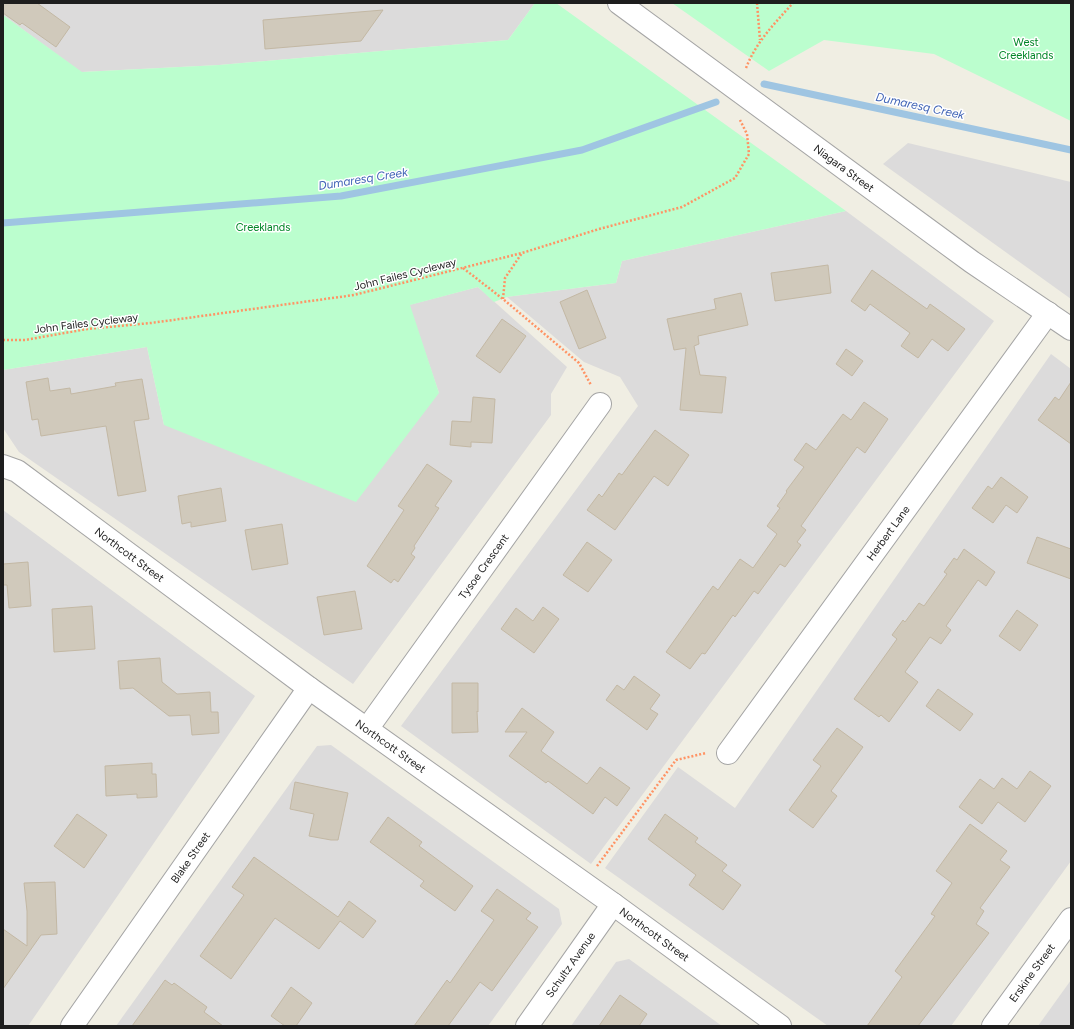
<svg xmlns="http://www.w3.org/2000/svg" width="1074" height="1029" font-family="Figtree,sans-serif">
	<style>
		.residential { fill: #dcdbdb }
		.park { fill: #bbfece }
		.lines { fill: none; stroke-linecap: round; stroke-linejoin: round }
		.stream { stroke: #9fc5e2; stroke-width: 7 }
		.building { fill: #d0c9bb; stroke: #c3b8a4 }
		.minor-casing { stroke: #a5a5a5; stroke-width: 24 }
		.tertiary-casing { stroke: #a5a5a5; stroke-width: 24 }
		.path { stroke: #ff9364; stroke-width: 2.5; stroke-dasharray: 2 2; stroke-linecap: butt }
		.minor { stroke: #fff; stroke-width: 22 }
		.tertiary { stroke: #fff; stroke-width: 22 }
		.labels { text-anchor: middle; stroke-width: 3; stroke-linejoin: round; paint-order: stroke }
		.park-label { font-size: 11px; fill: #018627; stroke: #fff }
		.street-label { font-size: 11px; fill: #1e1e1e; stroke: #fff }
		.water-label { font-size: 12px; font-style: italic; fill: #4164b6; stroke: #fff }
	</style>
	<rect width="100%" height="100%" fill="#f0eee3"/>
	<g class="residential">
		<path d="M3 3H535L508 40 219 65 81 72 3 15Z"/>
		<path d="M908 143 1071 182V299L883 164Z"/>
		<path d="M846 211 994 321 591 864 401 726 638 406 620 377 584 362 507 297 616 283 622 261Z"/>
		<path d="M478 287 567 367 551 394V415L353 684 19 452 3 428V370L147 347 164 425 439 393 409 305Z"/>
		<path d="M1051 354 1071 369V861L951 1026H828L605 868 678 767 735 808Z"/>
		<path d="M3 510 255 696 28 1026H3Z"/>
		<path d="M331 745 559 909 562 924 488 1026H116L317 746Z"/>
		<path d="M629 959 722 1026H571L616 962Z"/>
		<path d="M1071 980V1026H1038Z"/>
	</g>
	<g class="park">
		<path d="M535 3H556L846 211 622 261 616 283 507 297 494 302 478 287 410 305 439 393 356 502 164 425 147 347 3 370V15L82 72 219 65 508 40Z"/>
		<path d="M672 3H1071V121L934 54 824 40 769 71Z"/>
	</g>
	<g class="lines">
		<g class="stream">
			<path d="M764 84 1071 150"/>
			<path d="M3 223 341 196 582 150 716 102"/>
		</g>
	</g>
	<g class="building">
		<path d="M3 3H37L70 27 56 47 22 23 20 25 3 13Z"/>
		<path d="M383 10 361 41 265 49 263 20Z"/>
		<path d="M828 265 831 293 775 301 771 273Z"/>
		<path d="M872 270 927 309 930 304 965 329 948 351 932 339 918 358 901 346 910 333 870 304 865 311 851 301Z"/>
		<path d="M587 290 606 338 579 349 560 302Z"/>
		<path d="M741 293 748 325 698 336 699 344 694 346 700 375 726 377 722 413 680 410 686 348 674 350 667 319 716 309 714 299Z"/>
		<path d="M502 319 526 336 500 373 476 356Z"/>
		<path d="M846 349 863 361 852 376 836 364Z"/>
		<path d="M48 378 50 391 70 388 71 394 116 386 115 383 142 379 149 419 134 421 146 491 118 496 106 426 41 436 38 419 32 420 26 382Z"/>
		<path d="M1071 382V444L1038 420 1055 397 1059 400Z"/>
		<path d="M473 397 495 399 492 443 471 442V447L450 445 452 421 471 422Z"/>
		<path d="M864 402 888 419 865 453 857 447 801 526 806 530 797 542 801 545 785 567 780 564 758 594 754 591 735 617 733 615 705 654 702 653 690 669 666 652 713 586 718 590 740 559 753 568 777 534 767 526 780 508 777 506 787 492 786 491 804 467 794 460 806 443 816 450 843 414 851 420Z"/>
		<path d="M655 430 689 455 668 486 654 476 615 530 587 510 599 494 602 497 619 473 622 475Z"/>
		<path d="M427 464 452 481 435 506 439 508 414 546 415 548 411 554 415 557 398 582 394 579 391 583 367 566 404 510 398 506Z"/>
		<path d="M1001 477 1028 497 1017 513 1006 505 993 523 972 508 988 486 992 489Z"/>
		<path d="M221 488 226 521 191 527V522L182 524 178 496Z"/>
		<path d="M282 524 288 564 252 570 245 530Z"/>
		<path d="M1037 537 1071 549V579L1027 563Z"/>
		<path d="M587 542 612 560 588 592 563 575Z"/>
		<path d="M964 549 995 572 986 586 978 580 946 626 951 630 941 644 930 637 905 672 918 682 889 722 881 715 879 717 854 699 897 639 892 635 903 620 905 622 919 603 924 606 947 574 944 572 954 558 957 560Z"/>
		<path d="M28 562 31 606 9 608 7 585H3V564Z"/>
		<path d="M355 591 362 629 324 635 317 597Z"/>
		<path d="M92 606 95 649 54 652 52 609Z"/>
		<path d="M543 607 559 619 534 653 501 629 516 608 533 621Z"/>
		<path d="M1017 610 1038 625 1020 651 999 636Z"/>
		<path d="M160 658 162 682 177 694 210 692 211 712H218L219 733 192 735 190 715 169 716 133 688 120 689 118 661Z"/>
		<path d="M634 676 660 695 650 709 658 714 647 730 606 700 617 685 624 690Z"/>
		<path d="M452 683H478V712L477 711 478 732 452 733Z"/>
		<path d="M938 689 973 714 960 731 926 706Z"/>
		<path d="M522 708 554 732 541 751 587 784 600 767 630 788 617 806 605 797 593 814 548 781 546 783 509 756 527 732H505Z"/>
		<path d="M837 728 863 747 831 791 837 796 813 828 789 810 821 766 813 760Z"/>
		<path d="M152 763V774H156L157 797 137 798V794L106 796 105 766Z"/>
		<path d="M1030 771 1051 786 1025 822 998 802 982 824 959 807 980 779 994 789 1002 778 1017 789Z"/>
		<path d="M295 782 348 793 338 840H331L309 836 314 814 290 809Z"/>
		<path d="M77 814 107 835 84 868 54 846Z"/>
		<path d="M665 814 698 838 695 842 727 865 722 871 741 885 723 910 689 885 696 875 648 839Z"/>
		<path d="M388 817 422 842 419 846 473 886 455 911 420 886 424 881 370 842Z"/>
		<path d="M970 824 1007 851 1000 860 1010 867 980 908 984 911 976 924 989 933 918 1026H867L902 977 895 971 935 916 931 914 952 883 936 871Z"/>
		<path d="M254 857 338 917 349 901 376 921 363 938 340 921 319 949 275 918 231 979 200 956 244 895 232 887Z"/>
		<path d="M55 882 57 934 41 935 3 989V929L27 946V911L24 883Z"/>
		<path d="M497 889 531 913 526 919 538 927 492 991 480 982 448 1026H414L447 980 450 983 494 920 481 911Z"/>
		<path d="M165 980 172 985 174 983 207 1007 204 1012 223 1026H132Z"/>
		<path d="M291 987 312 1003 296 1026H285L271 1016Z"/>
		<path d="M620 995 647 1014 639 1026H599Z"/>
	</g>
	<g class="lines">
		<defs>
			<g id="minor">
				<path id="s1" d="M3 466 17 471 309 688 613 904 780 1026"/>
				<path id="s2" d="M367 729 600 404"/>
				<path id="s3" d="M728 753 1048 313"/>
				<path id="s4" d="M72 1026 309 688"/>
				<path id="s5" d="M527 1026 613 904"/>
			</g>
			<g id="tertiary">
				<path id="s6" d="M619 3 972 262 1071 329"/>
				<path id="s7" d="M993 1026 1071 919"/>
			</g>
		</defs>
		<use href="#minor" class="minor-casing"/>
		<use href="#tertiary" class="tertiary-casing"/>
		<g class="path">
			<path d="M757 3 760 40"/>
			<path d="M746 68C756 42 775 23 793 3"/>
			<path d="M463 268 503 299 579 363 591 385"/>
			<path d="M503 299 505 278 522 253"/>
			<path d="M3 340H25L87 329 151 323 354 295 522 253 599 229 682 207 735 178 749 154 747 134 740 120"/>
			<path d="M597 866 676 760 706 753"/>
		</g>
		<use href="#minor" class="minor"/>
		<use href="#tertiary" class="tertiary"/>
	</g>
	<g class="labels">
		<g class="park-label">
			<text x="1026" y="46">West<tspan x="1026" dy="13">Creeklands</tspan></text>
			<text x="263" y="231">Creeklands</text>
		</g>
		<g class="street-label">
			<text dy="4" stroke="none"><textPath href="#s6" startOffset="279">Niagara Street</textPath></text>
			<text transform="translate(405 274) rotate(-14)" y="4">John Failes Cycleway</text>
			<text transform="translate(86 323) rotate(-7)" y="4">John Failes Cycleway</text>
			<text dy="4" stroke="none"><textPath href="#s3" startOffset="272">Herbert Lane</textPath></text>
			<text dy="4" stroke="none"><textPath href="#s1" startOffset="155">Northcott Street</textPath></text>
			<text dy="4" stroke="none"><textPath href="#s2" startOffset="200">Tysoe Crescent</textPath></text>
			<text dy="4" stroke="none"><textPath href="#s1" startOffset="479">Northcott Street</textPath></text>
			<text dy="4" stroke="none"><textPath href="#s4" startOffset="206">Blake Street</textPath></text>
			<text dy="4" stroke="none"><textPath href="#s1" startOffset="803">Northcott Street</textPath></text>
			<text dy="4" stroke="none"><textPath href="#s5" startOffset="75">Schultz Avenue</textPath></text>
			<text dy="4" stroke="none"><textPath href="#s7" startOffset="66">Erskine Street</textPath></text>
		</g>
		<g class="water-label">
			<text transform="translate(920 106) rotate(12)" y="4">Dumaresq Creek</text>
			<text transform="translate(363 179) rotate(-9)" y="4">Dumaresq Creek</text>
		</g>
	</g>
	<rect width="1074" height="1029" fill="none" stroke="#1e1e1e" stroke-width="8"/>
</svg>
